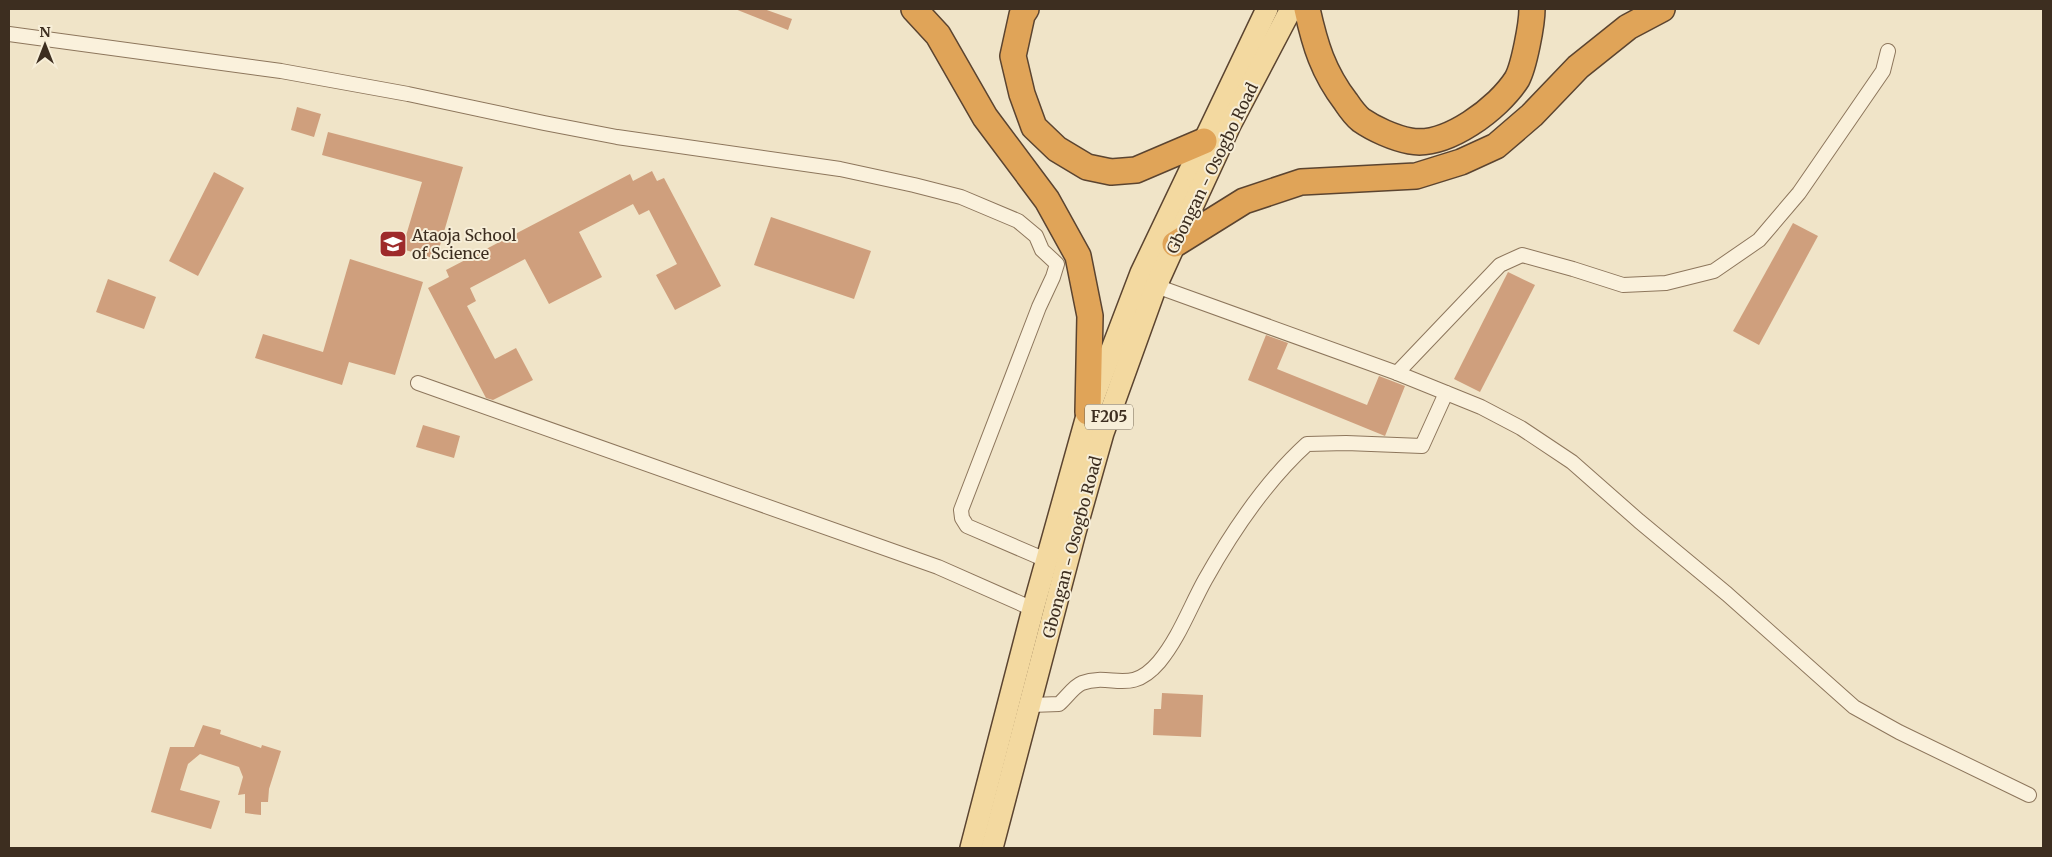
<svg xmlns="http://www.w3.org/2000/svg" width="2052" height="857" font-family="Merriweather,serif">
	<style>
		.building { fill: #cf9f7d }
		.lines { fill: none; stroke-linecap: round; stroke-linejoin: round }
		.street-casing { stroke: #8d765c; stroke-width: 16 }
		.primary-casing { stroke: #5b4430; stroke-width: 24 }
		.highway-casing { stroke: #5b4430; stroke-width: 28 }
		.street { stroke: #faf1dc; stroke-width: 14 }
		.primary { stroke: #f3d9a0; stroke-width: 21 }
		.highway { stroke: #e0a458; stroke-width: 25 }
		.labels { text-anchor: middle; stroke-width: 4; stroke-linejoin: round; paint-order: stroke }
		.shield { fill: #f7eed8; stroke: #756857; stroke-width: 1 }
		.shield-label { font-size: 15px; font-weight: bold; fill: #3d2e20 }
		.street-label { font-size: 16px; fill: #3d2e20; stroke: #f7eed8 }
		.poi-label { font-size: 16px; fill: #3d2e20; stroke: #f7eed8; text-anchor: start }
	</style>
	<rect width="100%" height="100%" fill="#f0e4c8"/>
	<g class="building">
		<path d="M735 9H764L792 19 788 30Z"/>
		<path d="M297 107 321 114 314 137 291 130Z"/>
		<path d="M328 132 463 167 436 259 402 249 422 182 322 155Z"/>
		<path d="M652 171 657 181 664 178 721 286 675 310 656 275 677 264 649 210 639 215 633 204 579 232 602 277 549 304 525 259 470 288 476 301 467 306 495 359 516 348 533 380 493 400 486 398 428 288 449 277 446 270 630 174 633 181Z"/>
		<path d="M214 172 244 188 198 276 169 261Z"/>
		<path d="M771 217 871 251 854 299 754 265Z"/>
		<path d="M1793 223 1818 236 1759 345 1733 331Z"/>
		<path d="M350 259 423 282 395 375 349 362 342 385 255 358 263 334 323 352Z"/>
		<path d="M1508 272 1535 285 1480 392 1454 379Z"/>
		<path d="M108 279 156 297 144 329 96 312Z"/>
		<path d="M1266 335 1288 343 1277 369 1367 405 1379 376 1405 386 1385 436 1248 380Z"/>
		<path d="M423 425 460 436 454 458 416 447Z"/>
		<path d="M1162 693 1203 695 1201 737 1153 735 1154 709H1161Z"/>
		<path d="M203 725 221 730 220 734 261 748 262 745 281 751 269 789 268 802H261V815L245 813V794L238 795 243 777 239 767 200 754 188 764 180 790 220 801 211 829 151 812 170 747H194Z"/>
	</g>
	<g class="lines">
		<defs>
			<g id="street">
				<path d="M9 34 281 71 408 94 544 123 617 137 840 169 914 185 961 197 1018 221 1036 236 1042 250 1057 264 1053 277 1039 307 961 510 962 518 967 526 1046 560"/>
				<path d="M1156 286 1397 373 1481 407 1521 428 1572 462 1639 521 1727 594 1854 707 1899 732 2029 795"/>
				<path d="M1397 373 1500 265 1522 255 1573 269 1623 285 1666 283 1714 271 1759 240 1799 193 1883 71 1888 51"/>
				<path d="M418 383 938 567 1033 609"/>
				<path d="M1031 705 1059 704C1066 698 1074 686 1082 683 1112 672 1130 696 1159 662 1179 638 1190 607 1205 580 1233 530 1265 482 1307 444L1346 443 1422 446 1446 393"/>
			</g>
			<g id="primary">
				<path d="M971 848 1033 609 1088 412 1141 273 1267 9"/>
				<path d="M992 848 1075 532 1103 433 1156 286 1175 244 1230 125 1291 9"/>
			</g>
			<g id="highway">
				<path d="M914 9 938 35 985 117 1047 200 1078 256 1090 316 1088 412"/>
				<path d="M1026 9 1022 15 1013 56 1022 94 1034 127 1057 149 1087 167 1111 172 1136 170 1204 141"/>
				<path d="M1307 9C1315 45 1323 72 1346 102 1350 108 1355 115 1361 120 1374 129 1394 138 1410 141 1446 148 1499 108 1517 79 1524 66 1532 24 1532 9"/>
				<path d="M1175 244 1244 201 1301 182 1416 176 1461 162 1496 146 1532 115 1578 67 1628 27 1662 9"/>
			</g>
		</defs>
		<use href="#street" class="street-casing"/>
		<use href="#primary" class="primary-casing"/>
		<use href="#highway" class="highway-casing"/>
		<use href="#street" class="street"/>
		<use href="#primary" class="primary"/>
		<use href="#highway" class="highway"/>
	</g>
	<defs>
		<symbol id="school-square" viewBox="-11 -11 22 22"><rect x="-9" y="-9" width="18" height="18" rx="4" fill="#9e2a2b" stroke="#f7eed8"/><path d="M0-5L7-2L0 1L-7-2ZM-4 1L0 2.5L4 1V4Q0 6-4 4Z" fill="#fff"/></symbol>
	</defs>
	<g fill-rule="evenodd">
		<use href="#school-square" x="377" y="228" width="32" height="32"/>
	</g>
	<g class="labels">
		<rect class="shield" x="1085" y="404.5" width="48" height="25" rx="4"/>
		<g class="shield-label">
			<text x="1109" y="422">F205</text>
		</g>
		<g class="street-label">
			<text transform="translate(1212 168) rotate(-64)" y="6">Gbongan - Osogbo Road</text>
			<text transform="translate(1072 547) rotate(-75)" y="6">Gbongan - Osogbo Road</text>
		</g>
		<g class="poi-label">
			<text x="412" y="241">Ataoja School<tspan x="412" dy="18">of Science</tspan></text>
		</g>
	</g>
	<rect width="2052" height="857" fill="none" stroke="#3d2e20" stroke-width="20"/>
	<g transform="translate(45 45)" stroke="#f7eed8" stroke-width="4" paint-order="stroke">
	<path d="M0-4L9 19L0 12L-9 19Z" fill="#3d2e20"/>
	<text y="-8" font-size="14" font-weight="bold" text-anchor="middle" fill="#3d2e20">N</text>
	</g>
</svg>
